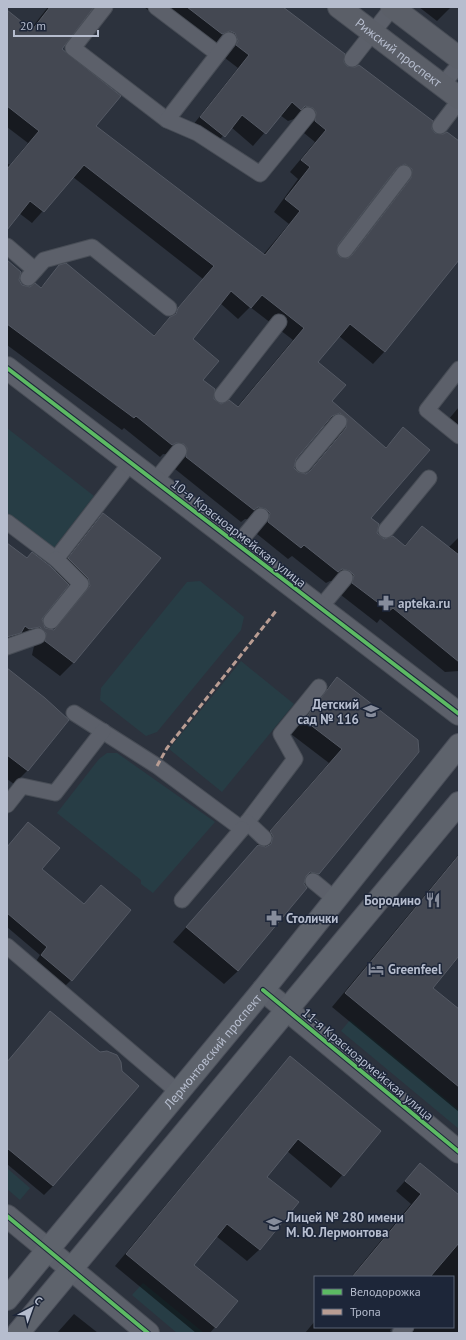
<svg xmlns="http://www.w3.org/2000/svg" width="466" height="1340" font-family="'PT Sans',sans-serif">
	<style>
		.green { fill: #273d45 }
		.shadow { fill: #0007; fill-rule: evenodd }
		.building { fill: #444852; stroke: #545964; fill-rule: evenodd }
		.lines { fill: none; stroke-linecap: round; stroke-linejoin: round }
		.service-casing { stroke: #484d56; stroke-width: 17 }
		.minor-casing { stroke: #484d56; stroke-width: 24 }
		.tertiary-casing { stroke: #484d56; stroke-width: 24 }
		.secondary-casing { stroke: #484d56; stroke-width: 24 }
		.primary-casing { stroke: #4a4e59; stroke-width: 24 }
		.service { stroke: #5c606a; stroke-width: 15 }
		.minor { stroke: #5c606a; stroke-width: 22 }
		.tertiary { stroke: #5c606a; stroke-width: 22 }
		.secondary { stroke: #5b5f68; stroke-width: 22 }
		.primary { stroke: #5e636c; stroke-width: 22 }
		.quiet { stroke: #b99d93; stroke-width: 3; stroke-dasharray: 6 3; stroke-linecap: butt }
		.cycleway-casing { stroke: #1d2639; stroke-width: 6 }
		.cycleway { stroke: #5cba63; stroke-width: 4 }
		.labels { text-anchor: middle; stroke-width: 3; stroke-linejoin: round; paint-order: stroke }
		.street-label { font-size: 13px; fill: #b6bdce; stroke: #1d2639 }
		.poi-label { font-size: 13px; font-weight: bold; fill: #b6bdce; stroke: #1d2639; text-anchor: start }
	</style>
	<rect width="100%" height="100%" fill="#2c323d"/>
	<g class="green">
		<path d="M7 428 94 496 53 549 7 513Z"/>
		<path d="M200 581 244 617 241 630 157 732 146 736 100 700 101 688 187 582Z"/>
		<path d="M241 661 294 704 222 792 169 749Z"/>
		<path d="M107 753H117L215 822 153 893 141 884V880L57 813 99 759Z"/>
		<path d="M350 1020 459 1110V1129L341 1031Z"/>
		<path d="M7 1168 30 1188 20 1200 7 1189Z"/>
		<path d="M143 1283 204 1333H177L132 1295Z"/>
	</g>
	<g class="shadow">
		<path d="M48 7H94L61 49 95 127 263 255 289 224 274 212 298 179 290 172 315 142 304 133 305 129 297 118 288 121 280 115 253 146 231 127 212 148 189 130 238 68 225 58 222 44 213 43 176 20 170 27 144 7H282L346 67 431 129 434 134 459 142V259L384 352 373 364 339 336 316 362 331 402 385 448 403 429 370 518 377 534 385 540 404 546 422 527 448 548 459 537V671L445 672 380 619 377 623 341 595 342 588 338 582 330 581 326 583 292 556 288 559 257 534 258 526 254 520 245 519 241 522 175 469 176 460 172 455 163 454 160 457 124 428 122 430 7 345V262L18 281 25 288H40L60 266 153 336 203 279 73 177 32 223 19 213 7 228V163L10 165 28 143 7 127V12L30 30ZM392 176 398 178 401 186 399 191 348 259 339 258 336 254 335 248 388 177ZM220 303 238 319 250 307 293 340 237 407 221 405 213 399 201 380 192 339ZM328 425 336 432 335 440 306 475 297 473 293 463 322 427Z"/>
		<path d="M419 7H451L437 21Z"/>
		<path d="M459 407V429L448 420Z"/>
		<path d="M103 514 160 558 74 662 60 676 32 655 34 646 26 640 7 645V544L26 559 55 572 90 527ZM68 584 75 591 77 600 54 629 49 631 42 625 41 619Z"/>
		<path d="M7 669 68 721 27 771 14 784 7 779Z"/>
		<path d="M337 679 417 740 318 874 305 886 238 971 224 984 173 942 258 847 257 845 329 763 291 734 323 692Z"/>
		<path d="M28 823 71 980 64 987 35 963 40 955 7 927V847Z"/>
		<path d="M459 854V957L432 988 459 1010V1112L332 1007Z"/>
		<path d="M41 1022 53 1186 44 1195 7 1164V1062Z"/>
		<path d="M290 1057 380 1131 331 1188 287 1151 266 1177 297 1203 259 1250 247 1261 216 1236 193 1265 237 1301 210 1333H196L115 1266 279 1069Z"/>
		<path d="M420 1164 459 1196V1333H403L402 1330 393 1328 390 1330 391 1333H305L315 1321V1327H453V1277H351L411 1204 396 1191Z"/>
		<path d="M74 1314 98 1333H57Z"/>
	</g>
	<g class="building">
		<path d="M50 7H94L62 49 121 96 96 126 265 255 300 211 285 199 310 167 301 160 326 130 315 121 316 112 313 108 305 106 301 110 292 102 266 134 242 115 225 137 200 117 249 55 236 45 238 41 235 33 230 31 222 34 187 7H283L345 54 344 62 347 66 355 67 359 65 433 121 432 129 435 133 443 134 447 132 459 141V260L385 352 350 324 318 362 346 385 332 401 386 448 403 427 430 450 371 518 379 524 377 533 384 539 393 536 405 546 422 526 459 555V662L393 608 389 611 352 583 354 575 350 571 342 569 338 572 304 545 301 548 268 522 270 513 266 509 258 507 254 510 186 457 187 448 184 444 176 443 172 445 136 416 134 418 7 324V260L21 272 19 280 22 285 30 287 35 283 41 288 59 265 66 263 154 336 170 317 176 314 178 308 214 266 84 165 44 212 30 201 7 230V169L39 131 7 106V10L32 30ZM405 164 412 169 411 178 352 255 348 258 340 257 337 253 338 245 397 168ZM231 291 251 308 262 295 304 328 238 407 229 400 221 404 214 399 215 389 203 380 219 361 193 339ZM340 413 347 419 346 428 310 471 306 474 298 472 294 468 296 459 332 416Z"/>
		<path d="M103 513 161 558 74 663 45 641 46 633 40 627 29 629 25 626 21 633 7 637V543L27 558 32 552 50 566 69 585 42 619 45 628 54 630 90 586 88 578 68 558Z"/>
		<path d="M7 668 45 698 69 720 28 771 7 755Z"/>
		<path d="M337 677 418 740 419 752 319 874 310 872 306 876 304 884 307 888 238 971 186 927 258 845 266 847 271 844 273 836 270 831 342 749 304 720Z"/>
		<path d="M28 822 60 848 42 869 84 904 101 885 131 910 72 981 41 955 47 947 7 913V847Z"/>
		<path d="M459 855V956L433 988 459 1009V1087L345 993Z"/>
		<path d="M50 1011 100 1052 107 1051 117 1055 121 1062 122 1071 139 1086 53 1186 7 1148V1062Z"/>
		<path d="M290 1056 381 1131 344 1176 298 1139 267 1177 299 1202 260 1250 227 1224 194 1265 238 1301 216 1328 126 1254Z"/>
		<path d="M420 1163 459 1195V1243L430 1277H352L421 1194 405 1181Z"/>
	</g>
	<g class="lines">
		<defs>
			<g id="service">
				<path d="M105 7 73 48 167 120"/>
				<path d="M156 7 218 54"/>
				<path d="M229 40 167 120 197 133 260 174 308 115"/>
				<path d="M352 59 392 8"/>
				<path d="M442 85 459 65"/>
				<path d="M440 126 459 101"/>
				<path d="M7 246 35 270"/>
				<path d="M345 250 404 173"/>
				<path d="M28 278 44 260 92 247 169 308"/>
				<path d="M459 369 427 410 459 436"/>
				<path d="M222 395 279 322"/>
				<path d="M303 465 339 422"/>
				<path d="M155 481 179 451"/>
				<path d="M7 522 56 559 131 462"/>
				<path d="M386 530 429 478"/>
				<path d="M237 545 261 516"/>
				<path d="M320 608 345 578"/>
				<path d="M51 621 81 584 56 559"/>
				<path d="M7 647 38 636"/>
				<path d="M74 713 157 766 242 829 295 759 281 734 319 687"/>
				<path d="M7 805 22 786 55 793 103 731"/>
				<path d="M247 822 264 838"/>
				<path d="M313 881 336 900"/>
				<path d="M182 900 242 829"/>
				<path d="M7 946 178 1092"/>
				<path d="M400 1333 406 1327"/>
			</g>
			<g id="minor">
				<path d="M7 368 459 714"/>
				<path d="M263 990 459 1152"/>
				<path d="M7 1216 47 1249"/>
			</g>
			<path id="tertiary" d="M47 1249 148 1333"/>
			<g id="secondary">
				<path id="s1" d="M339 7 459 98"/>
				<path d="M392 7 459 58"/>
			</g>
			<g id="primary">
				<path id="s2" d="M7 1299 263 990 459 745"/>
				<path d="M18 1333 459 803"/>
			</g>
		</defs>
		<use href="#service" class="service-casing"/>
		<use href="#minor" class="minor-casing"/>
		<use href="#tertiary" class="tertiary-casing"/>
		<use href="#secondary" class="secondary-casing"/>
		<use href="#primary" class="primary-casing"/>
		<use href="#service" class="service"/>
		<use href="#minor" class="minor"/>
		<use href="#tertiary" class="tertiary"/>
		<use href="#secondary" class="secondary"/>
		<use href="#primary" class="primary"/>
		<path class="quiet" d="M157 766 167 748 276 611"/>
		<defs>
			<g id="cycleway">
				<path d="M7 368 459 714"/>
				<path d="M263 990 459 1152"/>
				<path d="M7 1216 148 1333"/>
			</g>
		</defs>
		<use href="#cycleway" class="cycleway-casing"/>
		<use href="#cycleway" class="cycleway"/>
	</g>
	<defs>
		<symbol id="pharmacy-bare" viewBox="-9 -9 18 18"><path d="M-2-6h4v4h4v4h-4v4h-4v-4h-4v-4h4Z" fill="#868c9b" stroke="#1d2639" stroke-width="2.5" paint-order="stroke"/></symbol>
		<symbol id="school-bare" viewBox="-9 -9 18 18"><path d="M0-5L7-2L0 1L-7-2ZM-4 1L0 2.5L4 1V4Q0 6-4 4Z" fill="#868c9b" stroke="#1d2639" stroke-width="2.5" paint-order="stroke"/></symbol>
		<symbol id="restaurant-bare" viewBox="-9 -9 18 18"><path d="M-5-6h1v4h1v-4h1v4h1v-4h1v5L-1.5 .5V6h-2V.5L-5-1ZM5-6V6H3V1.5H1.5Q1.5-4 5-6Z" fill="#868c9b" stroke="#1d2639" stroke-width="2.5" paint-order="stroke"/></symbol>
		<symbol id="hotel-bare" viewBox="-9 -9 18 18"><path d="M-6-4.5h1.5V1H6V5H4.5V3h-9V5H-6ZM-4 0a1.8 1.8 0 1 1 3.6 0ZM.5 0V-2.5h3Q6-2.5 6 0Z" fill="#868c9b" stroke="#1d2639" stroke-width="2.5" paint-order="stroke"/></symbol>
	</defs>
	<g fill-rule="evenodd">
		<use href="#pharmacy-bare" x="375" y="592" width="22" height="22"/>
		<use href="#school-bare" x="360" y="700" width="22" height="22"/>
		<use href="#restaurant-bare" x="422" y="889" width="22" height="22"/>
		<use href="#pharmacy-bare" x="263" y="907" width="22" height="22"/>
		<use href="#hotel-bare" x="365" y="958" width="22" height="22"/>
		<use href="#school-bare" x="263" y="1213" width="22" height="22"/>
	</g>
	<g class="labels">
		<g class="street-label">
			<text dy="5" stroke="none"><textPath href="#s1" startOffset="75">Рижский проспект</textPath></text>
			<text transform="translate(239 533) rotate(38)" y="5">10-я Красноармейская улица</text>
			<text dy="5" stroke="none"><textPath href="#s2" startOffset="322">Лермонтовский проспект</textPath></text>
			<text transform="translate(368 1064) rotate(40)" y="5">11-я Красноармейская улица</text>
		</g>
		<g class="poi-label">
			<text x="398" y="608">apteka.ru</text>
			<text x="359" y="709" text-anchor="end">Детский<tspan x="359" dy="15">сад № 116</tspan></text>
			<text x="421" y="905" text-anchor="end">Бородино</text>
			<text x="286" y="923">Столички</text>
			<text x="388" y="974">Greenfeel</text>
			<text x="286" y="1222">Лицей № 280 имени<tspan x="286" dy="15">М. Ю. Лермонтова</tspan></text>
		</g>
	</g>
	<rect width="466" height="1340" fill="none" stroke="#b6bdce" stroke-width="16"/>
	<rect x="314" y="1276" width="140" height="52" fill="#1d2639" stroke="#5a6275"/>
	<rect x="322" y="1289" width="20" height="6" fill="#5cba63" stroke="#5a6275"/>
	<text x="350" y="1296" font-size="12" fill="#b6bdce">Велодорожка</text>
	<rect x="322" y="1309" width="20" height="6" fill="#b99d93" stroke="#5a6275"/>
	<text x="350" y="1316" font-size="12" fill="#b6bdce">Тропа</text>
	<g transform="translate(32 1308) rotate(41)" stroke="#1d2639" stroke-width="3" paint-order="stroke">
	<path d="M0-3L7 15L0 10L-7 15Z" fill="#b6bdce"/>
	<text y="-6" font-size="11" font-weight="bold" text-anchor="middle" fill="#b6bdce">С</text>
	</g>
	<path d="M14 30v6h84v-6" fill="none" stroke="#b6bdce" stroke-width="2"/>
	<text x="20" y="30" font-size="12" fill="#b6bdce" stroke="#1d2639" stroke-width="3" paint-order="stroke">20 m</text>
</svg>
